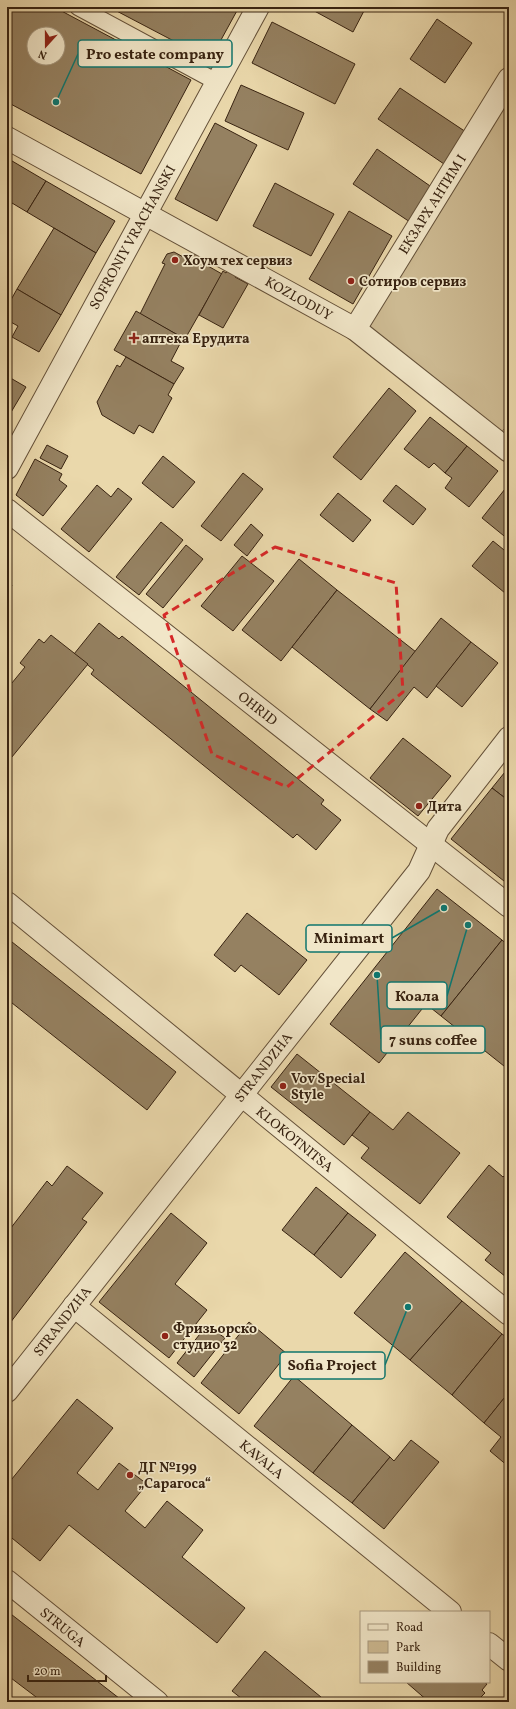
<svg xmlns="http://www.w3.org/2000/svg" width="516" height="1709" font-family="Vollkorn,serif">
	<style>
		.green { fill: #ccb991; stroke: #826e51 }
		.building { fill: #958161; stroke: #382311; fill-rule: evenodd }
		.lines { fill: none; stroke-linecap: round; stroke-linejoin: round }
		.service-casing { stroke: #645038; stroke-width: 18 }
		.minor-casing { stroke: #645038; stroke-width: 24 }
		.service { stroke: #f1e6c8; stroke-width: 16 }
		.minor { stroke: #f1e6c8; stroke-width: 22 }
		.marked { fill: none; stroke: #d62828; stroke-width: 3; stroke-dasharray: 8 5; stroke-linejoin: round }
		.poi-dot { fill: #8f2418; stroke: #f1e6c8; stroke-width: 1.5 }
		.labels { text-anchor: middle; stroke-width: 3.5; stroke-linejoin: round; paint-order: stroke }
		.street-label { font-size: 14px; fill: #382311; stroke: #f1e6c8 }
		.poi-label { font-size: 14px; font-weight: bold; fill: #382311; stroke: #f1e6c8; text-anchor: start }
		.leader { fill: none; stroke: #0f766e; stroke-width: 1.5 }
		.callout-dot { fill: #0f766e; stroke: #f1e6c8; stroke-width: 1.5 }
		.callout { fill: #f1e6c8; stroke: #0f766e; stroke-width: 1.5 }
		.callout-label { font-size: 15px; text-anchor: middle; font-weight: bold; fill: #382311 }
	</style>
	<rect width="100%" height="100%" fill="#ead8ab"/>
	<filter id="stains"><feTurbulence type="fractalNoise" baseFrequency=".005" numOctaves="4"/><feColorMatrix values="0 0 0 0 .2 0 0 0 0 .09 0 0 0 0 .02 0 0 0 .5 -.17"/></filter>
	<radialGradient id="worn" r=".72"><stop offset=".6" stop-color="#630" stop-opacity="0"/><stop offset="1" stop-color="#630" stop-opacity=".3"/></radialGradient>
	<path class="green" d="M509 85V423L500 434 359 327Z"/>
	<g class="building">
		<path d="M7 7H54L191 80 141 174 7 102ZM34 34H58V58H34Z"/>
		<path d="M109 7H239L210 60Z"/>
		<path d="M307 7H366L353 32Z"/>
		<path d="M437 19 472 43 445 83 410 59Z"/>
		<path d="M272 22 355 64 335 104 252 63Z"/>
		<path d="M241 85 304 113 288 150 225 121Z"/>
		<path d="M400 88 466 132 444 164 378 119Z"/>
		<path d="M215 123 257 145 217 221 175 199Z"/>
		<path d="M377 149 433 188 410 222 353 184Z"/>
		<path d="M7 158 46 181 27 212 12 203 7 213Z"/>
		<path d="M46 181 115 221 96 253 27 212Z"/>
		<path d="M275 183 334 214 311 256 253 226Z"/>
		<path d="M349 211 392 236 353 304 309 279Z"/>
		<path d="M54 228 96 253 61 315 17 289Z"/>
		<path d="M196 250 205 254 201 262 222 274 185 339 140 314 165 264 162 263 167 254 174 252 187 259Z"/>
		<path d="M229 268 237 272 235 277 248 284 223 328 199 315 223 271 226 273Z"/>
		<path d="M17 289 61 315 39 352 12 337 18 326 7 320V307Z"/>
		<path d="M136 311 183 338 171 361 184 368 174 384 114 350Z"/>
		<path d="M126 357 174 384 168 395 172 398 153 433 139 425 134 434 102 415 97 402 117 365 120 367Z"/>
		<path d="M7 376 26 387 7 419Z"/>
		<path d="M389 388 416 411 361 480 333 457Z"/>
		<path d="M430 417 467 446 445 473 434 463 429 468 404 449Z"/>
		<path d="M47 445 68 456 61 469 40 458Z"/>
		<path d="M467 446 498 471 469 507 445 488 452 478 445 473Z"/>
		<path d="M163 456 195 482 173 508 142 483Z"/>
		<path d="M35 459 62 474 59 480 67 486 43 516 16 495Z"/>
		<path d="M243 473 263 489 221 541 201 526Z"/>
		<path d="M509 484V540L482 518Z"/>
		<path d="M97 485 111 497 118 488 132 499 89 552 61 529Z"/>
		<path d="M396 485 426 509 413 525 383 501Z"/>
		<path d="M338 493 371 520 353 542 320 515Z"/>
		<path d="M161 522 183 540 139 595 116 577Z"/>
		<path d="M251 524 263 535 247 556 234 545Z"/>
		<path d="M493 541 509 554V588L505 593 472 566Z"/>
		<path d="M186 545 203 559 163 608 146 594Z"/>
		<path d="M242 556 274 581 233 631 201 606Z"/>
		<path d="M299 559 337 590 281 661 242 630Z"/>
		<path d="M7 582 12 585 7 594Z"/>
		<path d="M337 590 416 652 370 709 292 647Z"/>
		<path d="M441 618 471 642 427 698 414 687 387 721 370 709Z"/>
		<path d="M99 623 119 639 122 636 324 800 321 804 341 820 316 850 297 834 293 838 91 674 94 670 74 654Z"/>
		<path d="M51 635 88 664 7 763V689L25 667 20 663 39 639 44 643Z"/>
		<path d="M471 642 498 663 462 707 436 686Z"/>
		<path d="M403 738 451 776 418 816 370 778Z"/>
		<path d="M509 767V801L492 788Z"/>
		<path d="M492 788 509 801V885L451 839Z"/>
		<path d="M437 889 502 940 441 1016 426 1004 379 1063 330 1024Z"/>
		<path d="M247 913 307 960 279 995 241 965 235 972 214 955Z"/>
		<path d="M7 938 176 1072 147 1110 7 999Z"/>
		<path d="M502 940 509 946V1070L441 1016Z"/>
		<path d="M297 1054 370 1112 344 1145 271 1087Z"/>
		<path d="M370 1112 393 1130 408 1112 460 1153 420 1204 361 1158 369 1148 352 1135Z"/>
		<path d="M489 1165 503 1177 508 1172 509 1173V1273L506 1277 485 1260 491 1253 447 1217Z"/>
		<path d="M67 1166 103 1193 82 1219 87 1222 7 1327V1233L47 1181 52 1186Z"/>
		<path d="M316 1187 348 1213 314 1255 282 1230Z"/>
		<path d="M171 1213 207 1243 175 1284 207 1310 169 1358 99 1302Z"/>
		<path d="M348 1213 376 1235 341 1278 314 1255Z"/>
		<path d="M405 1252 462 1301 410 1360 354 1313Z"/>
		<path d="M462 1301 502 1334 452 1395 410 1360Z"/>
		<path d="M249 1322 287 1354 239 1414 201 1383Z"/>
		<path d="M207 1325 225 1338 194 1377 177 1363Z"/>
		<path d="M502 1334 509 1339V1392L484 1423 452 1395Z"/>
		<path d="M294 1376 352 1425 313 1473 254 1426Z"/>
		<path d="M509 1392V1467L490 1451 501 1437 484 1423Z"/>
		<path d="M77 1399 113 1428 77 1473 98 1490 119 1463 147 1484 125 1511 145 1528 167 1501 203 1530 182 1557 245 1608 217 1643 69 1525 40 1561 7 1534V1485Z"/>
		<path d="M352 1425 390 1457 352 1503 313 1473Z"/>
		<path d="M411 1440 439 1462 384 1529 352 1503 390 1457 394 1461Z"/>
		<path d="M7 1611 124 1702H42L40 1700 7 1675Z"/>
		<path d="M265 1651 327 1702H246L232 1691Z"/>
		<path d="M406 1682H484L487 1684 482 1690 485 1693 476 1702H429Z"/>
	</g>
	<g class="lines">
		<defs>
			<path id="service" d="M78 7 217 82"/>
			<g id="minor">
				<path d="M7 138 355 329 509 451"/>
				<path d="M355 329 509 79"/>
				<path d="M7 468 258 7"/>
				<path d="M7 510 509 906"/>
				<path d="M7 903 509 1314"/>
				<path d="M74 1306 450 1612"/>
				<path d="M7 1391 419 871 438 829 509 738"/>
				<path d="M7 1581 157 1702"/>
				<path d="M489 1644 509 1660"/>
			</g>
		</defs>
		<use href="#service" class="service-casing"/>
		<use href="#minor" class="minor-casing"/>
		<use href="#service" class="service"/>
		<use href="#minor" class="minor"/>
	</g>
	<path class="marked" d="M275 547 396 583 403 692 287 787 212 754 164 615Z"/>
	<g class="poi-dot">
		<circle cx="175" cy="260" r="4"/>
		<circle cx="351" cy="281" r="4"/>
		<path d="M132 332h4v4h4v4h-4v4h-4v-4h-4v-4h4z"/>
		<circle cx="419" cy="806" r="4"/>
		<circle cx="283" cy="1086" r="4"/>
		<circle cx="165" cy="1336" r="4"/>
		<circle cx="130" cy="1475" r="4"/>
	</g>
	<g class="labels">
		<g class="street-label">
			<text transform="translate(432 204) rotate(-58)" y="5">ЕКЗАРХ АНТИМ I</text>
			<text transform="translate(132 237) rotate(-61)" y="5">SOFRONIY VRACHANSKI</text>
			<text transform="translate(299 298) rotate(29)" y="5">KOZLODUY</text>
			<text transform="translate(258 708) rotate(38)" y="5">OHRID</text>
			<text transform="translate(263 1067) rotate(-52)" y="5">STRANDZHA</text>
			<text transform="translate(295 1139) rotate(39)" y="5">KLOKOTNITSA</text>
			<text transform="translate(62 1321) rotate(-52)" y="5">STRANDZHA</text>
			<text transform="translate(262 1459) rotate(39)" y="5">KAVALA</text>
			<text transform="translate(63 1627) rotate(39)" y="5">STRUGA</text>
		</g>
		<g class="poi-label">
			<text x="183" y="265">Хоум тех сервиз</text>
			<text x="359" y="286">Сотиров сервиз</text>
			<text x="142" y="343">аптека Ерудита</text>
			<text x="427" y="811">Дита</text>
			<text x="291" y="1083">Vov Special<tspan x="291" dy="16">Style</tspan></text>
			<text x="173" y="1333">Фризьорско<tspan x="173" dy="16">студио 32</tspan></text>
			<text x="138" y="1472">ДГ №199<tspan x="138" dy="16">„Сарагоса“</tspan></text>
		</g>
	</g>
	<path class="leader" d="M56 102L78 54M444 908L392 938M468 925L447 996M377 975L381 1039M408 1307L385 1365"/>
	<g class="callout-dot">
		<circle cx="56" cy="102" r="4"/>
		<circle cx="444" cy="908" r="4"/>
		<circle cx="468" cy="925" r="4"/>
		<circle cx="377" cy="975" r="4"/>
		<circle cx="408" cy="1307" r="4"/>
	</g>
	<g class="callout">
		<rect x="78" y="40" width="154" height="27" rx="4"/>
		<rect x="306" y="925" width="86" height="27" rx="4"/>
		<rect x="387" y="982" width="60" height="27" rx="4"/>
		<rect x="381" y="1026" width="104" height="27" rx="4"/>
		<rect x="280" y="1352" width="105" height="27" rx="4"/>
	</g>
	<g class="callout-label">
		<text x="155" y="59">Pro estate company</text>
		<text x="349" y="943">Minimart</text>
		<text x="417" y="1001">Коала</text>
		<text x="433" y="1045">7 suns coffee</text>
		<text x="332" y="1370">Sofia Project</text>
	</g>
	<rect width="516" height="1709" fill="none" stroke="#ead8ab" stroke-width="24"/>
	<rect x="8" y="8" width="500" height="1693" fill="none" stroke="#382311" stroke-width="2"/>
	<rect x="12" y="12" width="492" height="1685" fill="none" stroke="#382311"/>
	<rect x="360" y="1611" width="130" height="72" fill="#f1e6c8" stroke="#a7987f"/>
	<rect x="368" y="1624" width="20" height="6" fill="#f1e6c8" stroke="#a7987f"/>
	<text x="396" y="1631" font-size="12" fill="#382311">Road</text>
	<rect x="368" y="1641" width="20" height="12" fill="#ccb991" stroke="#a7987f"/>
	<text x="396" y="1651" font-size="12" fill="#382311">Park</text>
	<rect x="368" y="1661" width="20" height="12" fill="#958161" stroke="#a7987f"/>
	<text x="396" y="1671" font-size="12" fill="#382311">Building</text>
	<g transform="translate(46 46) rotate(201)"><circle r="19" fill="#f1e6c8" stroke="#a7987f"/>
	<path d="M0-3L7 15L0 10L-7 15Z" fill="#8f2418"/>
	<text y="-6" font-size="11" font-weight="bold" text-anchor="middle" fill="#382311">N</text>
	</g>
	<path d="M28 1675v6h78v-6" fill="none" stroke="#382311" stroke-width="2"/>
	<text x="34" y="1675" font-size="12" fill="#382311" stroke="#f1e6c8" stroke-width="3" paint-order="stroke">20 m</text>
	<rect width="100%" height="100%" filter="url(#stains)"/>
	<rect width="100%" height="100%" fill="url(#worn)"/>
</svg>
